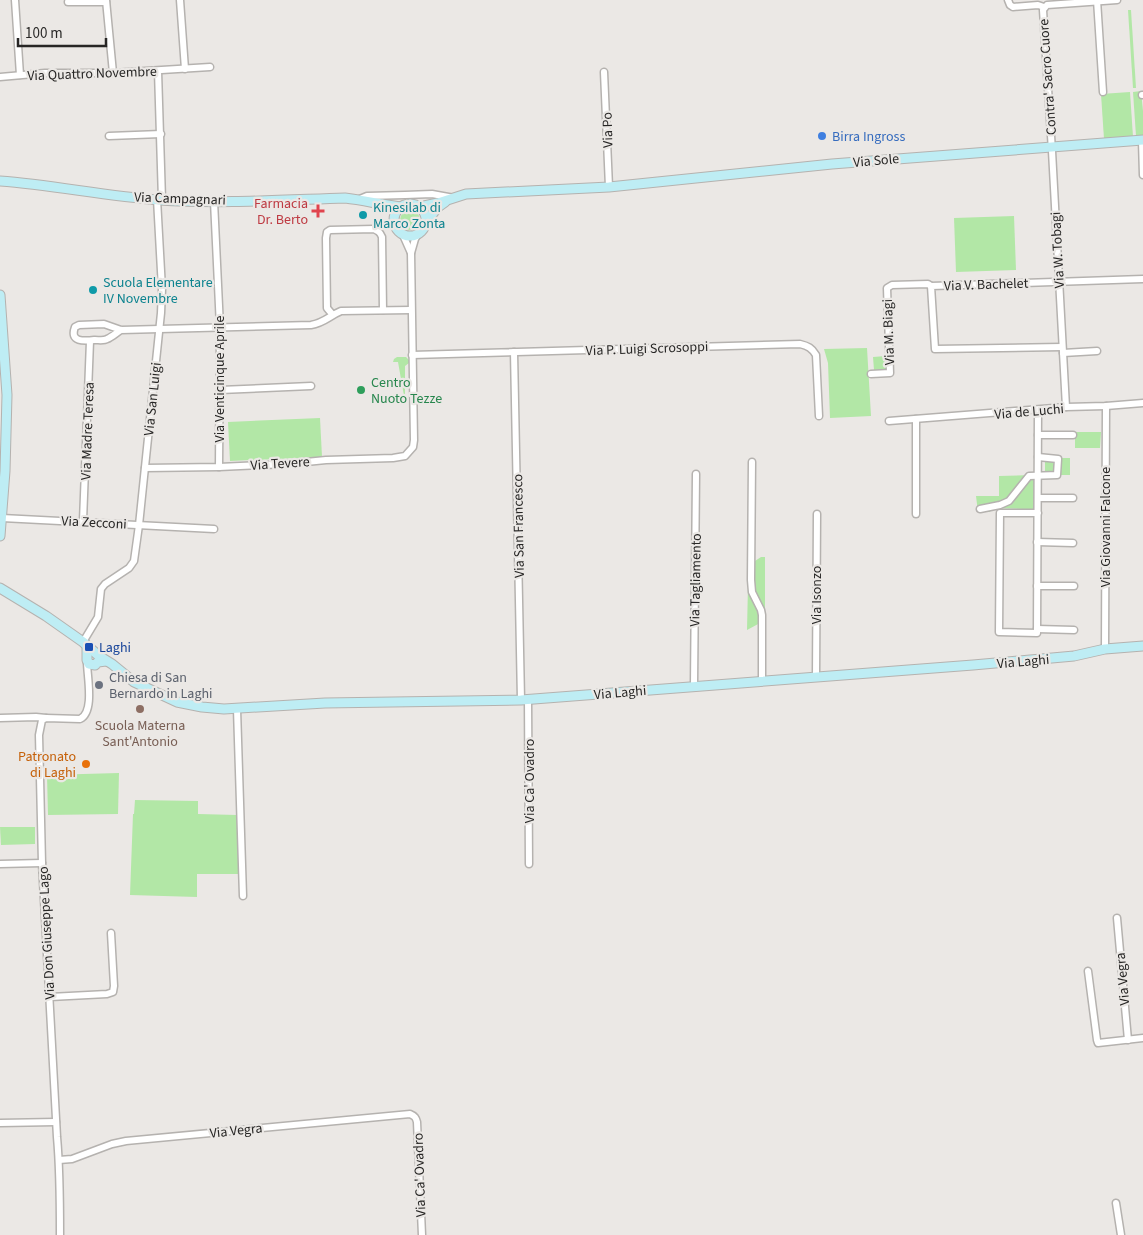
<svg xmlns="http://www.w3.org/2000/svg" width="1143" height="1235" font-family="'Source Sans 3',sans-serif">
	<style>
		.green { fill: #b2e7a6 }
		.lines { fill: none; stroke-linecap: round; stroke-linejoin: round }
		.street-casing { stroke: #b5b2af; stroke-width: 9 }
		.secondary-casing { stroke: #b5b2af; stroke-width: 11 }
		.street { stroke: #fff; stroke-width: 6 }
		.secondary { stroke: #beedf4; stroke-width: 9 }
		.shop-dot { fill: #3f7fe0; stroke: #ebe8e5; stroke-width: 2 }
		.health-dot { fill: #e0444e; stroke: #ebe8e5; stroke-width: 2 }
		.culture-dot { fill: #0f9aa8; stroke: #ebe8e5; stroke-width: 2 }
		.leisure-dot { fill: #2e9e5b; stroke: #ebe8e5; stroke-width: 2 }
		.transit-dot { fill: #1a4fb4; stroke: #ebe8e5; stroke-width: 2 }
		.worship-dot { fill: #6b7280; stroke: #ebe8e5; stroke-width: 2 }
		.education-dot { fill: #8d6e63; stroke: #ebe8e5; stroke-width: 2 }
		.food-dot { fill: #e8710a; stroke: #ebe8e5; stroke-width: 2 }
		.labels { text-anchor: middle; stroke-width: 4.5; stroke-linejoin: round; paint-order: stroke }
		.street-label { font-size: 14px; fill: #272625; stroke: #ebe8e5 }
		.shop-label { font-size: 14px; fill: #366cbe; stroke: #ebe8e5; text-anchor: start }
		.health-label { font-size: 14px; fill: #be3a42; stroke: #ebe8e5; text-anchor: end }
		.culture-label { font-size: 14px; fill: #0d838f; stroke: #ebe8e5; text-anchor: start }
		.leisure-label { font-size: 14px; fill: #27864d; stroke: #ebe8e5; text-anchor: start }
		.transit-label { font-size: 14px; fill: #164399; stroke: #ebe8e5; text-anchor: start }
		.worship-label { font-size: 14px; fill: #5b616d; stroke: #ebe8e5; text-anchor: start }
		.education-label { font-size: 14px; fill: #785e54; stroke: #ebe8e5 }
		.food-label { font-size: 14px; fill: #c56008; stroke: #ebe8e5; text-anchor: end }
	</style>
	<rect width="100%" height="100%" fill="#ebe8e5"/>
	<g class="green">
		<path d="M1128 10H1131L1136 88H1133Z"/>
		<path d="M1141 91 1143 111V136H1136L1133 92Z"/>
		<path d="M1130 92 1133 137 1104 139 1101 94Z"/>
		<circle cx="410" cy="220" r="10"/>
		<path d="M1014 216 1016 270 956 272 954 218Z"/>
		<path d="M867 348 871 416 830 418 828 363 824 349Z"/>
		<path d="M886 356 887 368 886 369 874 370 873 357Z"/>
		<path d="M397 357H406L409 360V363L405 366V396H404L398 362H393L394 359Z"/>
		<path d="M320 418 322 457 230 461 228 422Z"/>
		<path d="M1075 432H1101L1100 448H1075Z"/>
		<rect x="1045" y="458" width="25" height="17"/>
		<path d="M1034 475V513L1023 512V509L991 508 990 512H978L976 496H999V476Z"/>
		<path d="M761 557H765V611L756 593 755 586 754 564 755 561Z"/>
		<path d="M748 585C750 599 759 608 760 623L747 630Z"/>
		<path d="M119 773 118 814 48 815 47 775Z"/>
		<path d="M135 800 198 801V814L237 815 239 874H197V897L130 895 133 814H134Z"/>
		<path d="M0 827H35V844L1 845Z"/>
	</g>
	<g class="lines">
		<defs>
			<g id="street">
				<path d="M15 0 20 75"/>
				<path d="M106 0 113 73"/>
				<path d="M180 0 185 69"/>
				<path d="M1008 0 1010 5 1013 7 1038 5 1044 7"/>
				<path d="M1097 0 1103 92"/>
				<path d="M68 2H106"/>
				<path d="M158 71 162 200"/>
				<path d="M604 72 609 187"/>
				<path d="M0 77 45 73H113L210 67"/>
				<path d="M1142 95H1143"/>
				<path d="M109 136 161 134"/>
				<path d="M1142 141 1143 175"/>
				<path d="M360 199 367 196 405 195 432 194 454 198"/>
				<path d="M214 201 220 327 219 467"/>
				<path d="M403 235 411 253"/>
				<path d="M332 314 327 308 326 238 327 232 330 230 374 229C378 231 380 232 382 237L383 310"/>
				<path d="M121 330C116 333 112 337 107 339 104 341 99 340 95 340 85 341 69 343 75 327L79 325 104 324 121 330 311 325C324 323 329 316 341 311L411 310"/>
				<path d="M1062 347 935 349 931 286 1143 279"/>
				<path d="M514 352 521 700"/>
				<path d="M1063 353 1097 351"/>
				<path d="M412 355 800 344C808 346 812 348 816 355L819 416"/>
				<path d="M871 374 890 373 887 288 892 285 928 284 931 286"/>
				<path d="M220 390 311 386"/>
				<path d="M1066 407 1052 151 1043 10 1047 5 1117 0"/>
				<path d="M916 419V514"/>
				<path d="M889 421 1066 407 1106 406 1143 403"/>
				<path d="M1038 435H1073"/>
				<path d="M752 462 751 580 752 592 761 610 762 615V681"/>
				<path d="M145 468 219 467 286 464 326 460 393 458 405 456 413 447 414 440 411 253 415 239 418 234"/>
				<path d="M1038 498H1073"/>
				<path d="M980 509 1000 505 1009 501 1029 476 1057 475 1058 459 1038 457"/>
				<path d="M1038 513H1000L999 632 1037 633 1038 410"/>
				<path d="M2 518 214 529"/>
				<path d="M83 521 90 341"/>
				<path d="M1037 542 1073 543"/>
				<path d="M1037 586H1074"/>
				<path d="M1037 629 1074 630"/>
				<path d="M83 642 98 617 101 589 105 584 129 568 134 561 139 525 161 313 162 289 157 199"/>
				<path d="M1105 649 1106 406"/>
				<path d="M816 677 817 514"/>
				<path d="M694 686 696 474"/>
				<path d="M528 699 529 864"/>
				<path d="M237 709 243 896"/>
				<path d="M0 718 36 717 46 718"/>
				<path d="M0 864 42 863"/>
				<path d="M1117 918 1128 1040"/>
				<path d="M1088 971 1097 1040 1098 1043 1143 1038"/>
				<path d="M50 997 107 994 113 992 114 986 111 933"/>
				<path d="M0 1123 56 1122"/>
				<path d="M59 1160 72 1159 112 1144 126 1141 410 1114C415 1116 416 1118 417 1122L422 1235"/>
				<path d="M1116 1203 1121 1235"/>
				<path d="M60 1235C60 1201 60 1170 57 1137L42 863 39 735 42 720 46 718 80 719C95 712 87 676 87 662"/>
			</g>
			<g id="secondary">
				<path d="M0 181C53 185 105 196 159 200 220 204 283 200 345 198 364 200 382 205 401 207"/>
				<circle cx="410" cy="220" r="16"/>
				<path d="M418 206H424L438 203 466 194 609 187 832 164 1143 140"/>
				<path d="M426 222 438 207 445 202"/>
				<path d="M0 295 7 395 5 471 0 536"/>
				<path d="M0 588 46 616 83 642 99 656 112 664 134 682 177 702 202 707 224 709 325 703 521 700 973 665 1074 656 1105 649 1143 646"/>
				<path d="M87 646V660L89 664 95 665 98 662 106 661"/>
			</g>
		</defs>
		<use href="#street" class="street-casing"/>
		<use href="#secondary" class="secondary-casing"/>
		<use href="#street" class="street"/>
		<use href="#secondary" class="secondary"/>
	</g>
	<circle class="shop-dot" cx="822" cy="136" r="5"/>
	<path class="health-dot" d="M315.5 203.5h5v5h5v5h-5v5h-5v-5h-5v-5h5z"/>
	<g class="culture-dot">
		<circle cx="363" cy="215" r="5"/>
		<circle cx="93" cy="290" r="5"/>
	</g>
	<circle class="leisure-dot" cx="361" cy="390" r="5"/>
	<rect class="transit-dot" x="84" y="642" width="10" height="10" rx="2.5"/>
	<circle class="worship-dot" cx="99" cy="685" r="5"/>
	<circle class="education-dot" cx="140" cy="709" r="5"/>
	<circle class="food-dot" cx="86" cy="764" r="5"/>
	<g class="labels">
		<g class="street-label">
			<text transform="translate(92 73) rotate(-2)" y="5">Via Quattro Novembre</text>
			<text transform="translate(1047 77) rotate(-94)" y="5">Contra' Sacro Cuore</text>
			<text transform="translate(607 130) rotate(-92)" y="5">Via Po</text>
			<text transform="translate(876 160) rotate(-5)" y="5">Via Sole</text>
			<text transform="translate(180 198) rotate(2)" y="5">Via Campagnari</text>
			<text transform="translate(1057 250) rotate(-93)" y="5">Via W. Tobagi</text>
			<text transform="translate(986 284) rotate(-2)" y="5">Via V. Bachelet</text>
			<text transform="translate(888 332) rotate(-92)" y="5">Via M. Biagi</text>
			<text transform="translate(647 348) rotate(-2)" y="5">Via P. Luigi Scrosoppi</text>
			<text transform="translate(219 379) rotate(-90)" y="5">Via Venticinque Aprile</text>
			<text transform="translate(152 399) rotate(-84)" y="5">Via San Luigi</text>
			<text transform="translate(1029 411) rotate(-5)" y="5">Via de Luchi</text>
			<text transform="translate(87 431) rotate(-88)" y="5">Via Madre Teresa</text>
			<text transform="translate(280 463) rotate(-4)" y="5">Via Tevere</text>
			<text transform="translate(94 522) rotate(3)" y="5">Via Zecconi</text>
			<text transform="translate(518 526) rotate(-91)" y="5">Via San Francesco</text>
			<text transform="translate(1105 527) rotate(-90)" y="5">Via Giovanni Falcone</text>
			<text transform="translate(695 580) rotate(-89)" y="5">Via Tagliamento</text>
			<text transform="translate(816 595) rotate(-90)" y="5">Via Isonzo</text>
			<text transform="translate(1023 661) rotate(-5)" y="5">Via Laghi</text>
			<text transform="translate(620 692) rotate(-5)" y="5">Via Laghi</text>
			<text transform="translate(529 781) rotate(-90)" y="5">Via Ca' Ovadro</text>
			<text transform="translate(46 933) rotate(-93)" y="5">Via Don Giuseppe Lago</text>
			<text transform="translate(1122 979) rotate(-95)" y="5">Via Vegra</text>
			<text transform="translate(236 1130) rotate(-6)" y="5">Via Vegra</text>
			<text transform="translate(419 1175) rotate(-92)" y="5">Via Ca' Ovadro</text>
		</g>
		<g class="shop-label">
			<text x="832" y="141">Birra Ingross</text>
		</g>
		<g class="health-label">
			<text x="308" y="208">Farmacia<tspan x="308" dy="16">Dr. Berto</tspan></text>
		</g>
		<g class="culture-label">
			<text x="373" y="212">Kinesilab di<tspan x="373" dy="16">Marco Zonta</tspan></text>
			<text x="103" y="287">Scuola Elementare<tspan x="103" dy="16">IV Novembre</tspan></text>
		</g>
		<g class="leisure-label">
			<text x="371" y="387">Centro<tspan x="371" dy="16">Nuoto Tezze</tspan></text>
		</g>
		<g class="transit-label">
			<text x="99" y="652">Laghi</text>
		</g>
		<g class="worship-label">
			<text x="109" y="682">Chiesa di San<tspan x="109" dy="16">Bernardo in Laghi</tspan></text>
		</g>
		<g class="education-label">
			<text x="140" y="730">Scuola Materna<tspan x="140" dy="16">Sant'Antonio</tspan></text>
		</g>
		<g class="food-label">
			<text x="76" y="761">Patronato<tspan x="76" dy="16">di Laghi</tspan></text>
		</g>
	</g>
	<path d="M18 38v8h88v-8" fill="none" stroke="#272625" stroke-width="2.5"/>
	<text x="25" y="38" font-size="15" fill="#272625" stroke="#ebe8e5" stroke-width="4" paint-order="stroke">100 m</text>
</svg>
